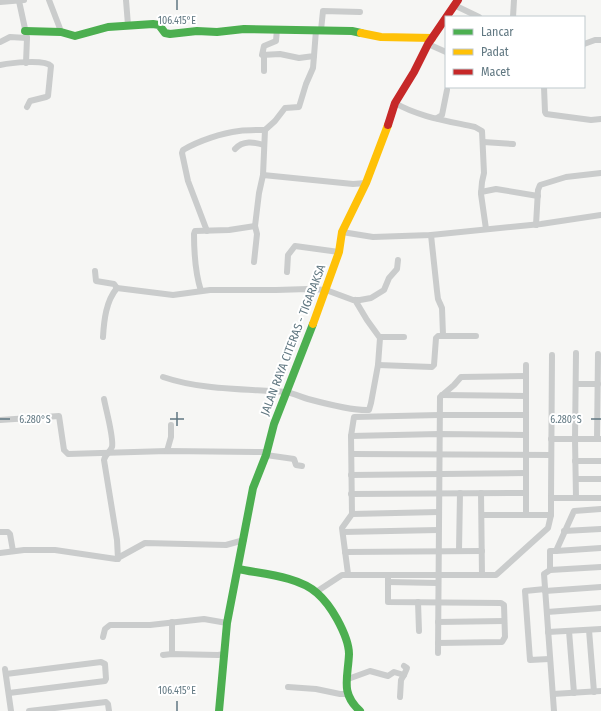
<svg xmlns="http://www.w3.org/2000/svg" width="601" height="711" font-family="'Fira Sans Condensed',sans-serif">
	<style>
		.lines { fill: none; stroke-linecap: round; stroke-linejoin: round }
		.street { stroke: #cacccc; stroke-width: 6 }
		.fast { stroke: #4caf50; stroke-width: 8 }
		.slow { stroke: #ffc107; stroke-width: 8 }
		.jam { stroke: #c62828; stroke-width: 8 }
		.ticks { fill: none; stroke: #607781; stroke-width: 1.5 }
		.labels { text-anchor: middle; stroke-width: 4; stroke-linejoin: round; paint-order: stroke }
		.street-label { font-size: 12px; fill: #607781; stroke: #fff }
		.ticks-label { font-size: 10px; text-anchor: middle; fill: #607781; stroke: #fff; stroke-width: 4; stroke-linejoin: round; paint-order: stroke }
	</style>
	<rect width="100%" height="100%" fill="#f6f6f4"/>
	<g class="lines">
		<g class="street">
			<path d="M49 0 59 26 61 32"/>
			<path d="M126 0 128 25"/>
			<path d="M19 1 27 38 26 63"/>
			<path d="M0 2 24 0"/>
			<path d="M454 5 479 17"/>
			<path d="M513 17 514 0"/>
			<path d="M277 29 276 41 264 46 262 55 280 54 299 58 314 56 316 30"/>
			<path d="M321 30 323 11 360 12"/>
			<path d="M0 42 10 37 27 38"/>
			<path d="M428 44 446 52"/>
			<path d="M584 44 595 40H601"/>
			<path d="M0 65C10 63 45 59 51 66L48 96 46 97 30 101 27 107"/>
			<path d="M264 71V55"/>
			<path d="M544 87 545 112 546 114 591 120 601 119"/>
			<path d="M395 103C419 117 448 121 475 127L482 131 484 173 482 182 481 194 486 229"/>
			<path d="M437 118 442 115 447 90"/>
			<path d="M483 142 513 144"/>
			<path d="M235 149C243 140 254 142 264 145"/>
			<path d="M263 175 353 184 366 183"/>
			<path d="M481 192 496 189 538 196"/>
			<path d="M536 225 538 190 540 185 566 177 601 173"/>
			<path d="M207 231 188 181 182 153 183 150C198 141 222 133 239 131 248 130 256 130 265 130"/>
			<path d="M342 232 373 237 431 235 541 224 601 215"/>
			<path d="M431 235 437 291 438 299 442 308 443 335"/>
			<path d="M254 262 257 234 255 226 259 193 263 175 265 130 275 121 285 108 299 107 306 84 313 68 314 56"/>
			<path d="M95 271 96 281 114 284 117 288"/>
			<path d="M287 272 288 255 295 246 339 252"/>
			<path d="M201 291C195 272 194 254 194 234L195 231 229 230 255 226"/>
			<path d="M103 337C104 320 106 301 117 288L173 295 210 290H276L308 289 326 290 353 300H360L371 298 384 290 389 278 397 269 398 260"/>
			<path d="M380 337H404"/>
			<path d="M378 365 432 367 434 365 436 338 438 336H476"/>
			<path d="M526 365V515"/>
			<path d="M163 377C201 390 245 389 285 392 293 393 301 397 308 399 323 403 355 411 369 410L371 403 378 365 380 338 367 320 355 300"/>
			<path d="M576 384H598"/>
			<path d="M442 395 526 396"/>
			<path d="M104 399C106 410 114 438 112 447 110 452 105 455 104 460L117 540 118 559"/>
			<path d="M0 420 59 416 64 450 68 454 167 451 266 452"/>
			<path d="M351 436 439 434 526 435"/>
			<path d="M551 439H575L576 353"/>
			<path d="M597 439 598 354"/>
			<path d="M167 451 171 437V425"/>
			<path d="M352 454 551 455"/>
			<path d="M266 455 294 459 296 465 302 466"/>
			<path d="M575 461H601"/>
			<path d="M351 475 526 473"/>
			<path d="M576 479H601"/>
			<path d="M481 493 482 575"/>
			<path d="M351 494 526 493"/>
			<path d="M551 498 552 355"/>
			<path d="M576 498 575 439H601"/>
			<path d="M352 514 351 436 354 417 439 415H526"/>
			<path d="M551 515V498H601"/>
			<path d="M564 531 601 529"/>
			<path d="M0 532H8L10 534 13 551"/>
			<path d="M343 532 438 530"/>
			<path d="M459 551 460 493"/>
			<path d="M556 551 601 548"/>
			<path d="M345 552 482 551"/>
			<path d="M0 553 24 550H55L116 559 145 543 226 545 244 540"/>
			<path d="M550 570V551H556L574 511 601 509"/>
			<path d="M348 574 342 528 352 514 439 512"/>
			<path d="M388 575V602L501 603 504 605 505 637 502 642 438 643"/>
			<path d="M388 582 438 583"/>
			<path d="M545 589 525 591 530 660 549 659"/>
			<path d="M545 591 601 587"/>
			<path d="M316 592 342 575H496L548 528 551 515H482"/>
			<path d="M418 602 419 631"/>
			<path d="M547 612 601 608"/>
			<path d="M438 622 504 621"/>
			<path d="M589 630 594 692"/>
			<path d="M569 631 574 693"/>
			<path d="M548 632 601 629"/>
			<path d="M103 637 105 629 110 625H150L204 619 227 623"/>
			<path d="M438 653 440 397 454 385 461 377 526 376"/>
			<path d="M172 654V622"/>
			<path d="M163 655 172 654 218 655 224 654"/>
			<path d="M5 669 11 711"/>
			<path d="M6 674 101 662 105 664 106 679 105 681 9 693"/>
			<path d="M404 675 407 668 404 666"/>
			<path d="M348 679 370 671 388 676 394 672 404 675 401 680 400 697"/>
			<path d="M288 687 316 689 340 694H346"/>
			<path d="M553 694 601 691"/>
			<path d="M29 711 106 702 108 704 109 711"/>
			<path d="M554 711 544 574 550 570 601 567"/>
		</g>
		<g class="fast">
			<path d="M25 31 61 32 75 36 108 27 153 24 159 25 165 33 170 34 197 31 217 32 244 29 352 31 361 33"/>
			<path d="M238 569C262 574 298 576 317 593 325 600 332 610 337 619 343 630 349 642 349 654 348 678 340 693 360 711"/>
			<path d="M219 711 227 623 253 488 266 455 274 424 313 324"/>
		</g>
		<g class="slow">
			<path d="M361 33 381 37 432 38"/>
			<path d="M313 324 339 252 342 232 366 183 388 125"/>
		</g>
		<path class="jam" d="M388 125 395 103 414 72 428 44 458 0"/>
	</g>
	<path class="ticks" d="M177 0V10M177 412V426M0 419H10M170 419H184M591 419H601M177 701V711"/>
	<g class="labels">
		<g class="street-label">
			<text transform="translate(293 340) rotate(-69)" y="4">JALAN RAYA CITERAS - TIGARAKSA</text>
		</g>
	</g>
	<g class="ticks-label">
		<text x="177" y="24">106.415°E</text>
		<text x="35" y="423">6.280°S</text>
		<text x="566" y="423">6.280°S</text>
		<text x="177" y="694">106.415°E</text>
	</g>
	<rect x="445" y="16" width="140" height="72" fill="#ffffff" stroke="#bfc9cd"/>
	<rect x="453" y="29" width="20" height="6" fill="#4caf50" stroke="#bfc9cd"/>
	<text x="481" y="36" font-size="12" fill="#607781">Lancar</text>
	<rect x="453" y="49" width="20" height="6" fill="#ffc107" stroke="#bfc9cd"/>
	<text x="481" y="56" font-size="12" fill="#607781">Padat</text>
	<rect x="453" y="69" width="20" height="6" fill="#c62828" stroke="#bfc9cd"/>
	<text x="481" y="76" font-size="12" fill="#607781">Macet</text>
</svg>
